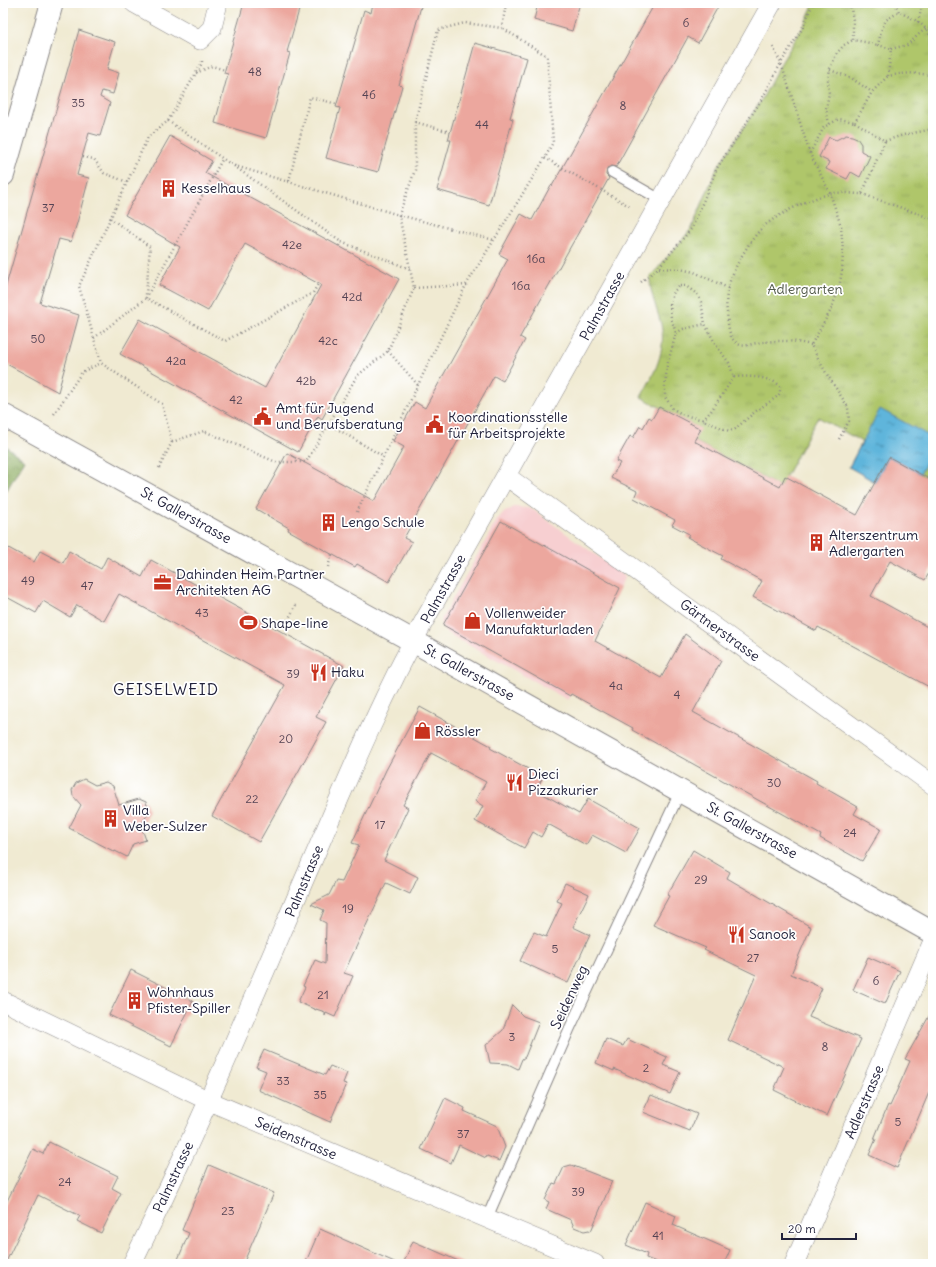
<svg xmlns="http://www.w3.org/2000/svg" width="936" height="1267" font-family="Delius,sans-serif">
	<style>
		.built { fill: #f7cfd1 }
		.grass { fill: url(#grass-tufts); stroke: #687453 }
		.forest { fill: url(#forest-crowns); stroke: #56664d }
		.water { fill: url(#water-ripples); stroke: #406c8b }
		.building { fill: #eca79e }
		.lines { fill: none; stroke-linecap: round; stroke-linejoin: round }
		.lane-casing { stroke: #898686; stroke-width: 12 }
		.street-casing { stroke: #898686; stroke-width: 20 }
		.secondary-casing { stroke: #898686; stroke-width: 24 }
		.primary-casing { stroke: #898686; stroke-width: 24 }
		.path { stroke: #898686; stroke-width: 2.5; stroke-dasharray: 1 3; stroke-linecap: butt }
		.lane { stroke: #fff; stroke-width: 10 }
		.street { stroke: #fff; stroke-width: 19 }
		.secondary { stroke: #fff; stroke-width: 22 }
		.primary { stroke: #fff; stroke-width: 22 }
		.labels { text-anchor: middle; stroke-width: 3.5; stroke-linejoin: round; paint-order: stroke }
		.number-label { font-size: 12px; fill: #544354 }
		.poi-label { font-size: 14px; fill: #22223b; stroke: #fff; text-anchor: start }
		.park-label { font-size: 14px; fill: #535b4c; stroke: #fff }
		.street-label { font-size: 14px; fill: #22223b; stroke: #fff }
		.quarter-label { font-size: 16px; letter-spacing: 1px; fill: #22223b; stroke: #fff }
	</style>
	<defs>
		<pattern id="grass-tufts" width="24" height="20" patternUnits="userSpaceOnUse"><rect width="24" height="20" fill="#afc66b"/><path d="M3 7l-1-3M5 7V3M7 7l1-3M15 17l-1-3M17 17v-4M19 17l1-3" fill="none" stroke="#96aa5e"/></pattern>
		<pattern id="forest-crowns" width="20" height="18" patternUnits="userSpaceOnUse"><rect width="20" height="18" fill="#8bab5f"/><path d="M2 6a3 3 0 1 1 6 0M12 15a3 3 0 1 1 6 0" fill="none" stroke="#718b50"/></pattern>
		<pattern id="water-ripples" width="26" height="14" patternUnits="userSpaceOnUse"><rect width="26" height="14" fill="#5eb5db"/><path d="M2 4q2-2 4 0t4 0M15 11q2-2 4 0t4 0" fill="none" stroke="#4d93b3"/></pattern>
	</defs>
	<rect width="100%" height="100%" fill="#fff"/>
	<filter id="ink" filterUnits="userSpaceOnUse"><feTurbulence type="fractalNoise" baseFrequency=".025" numOctaves="2"/><feDisplacementMap in="SourceGraphic" scale="8" xChannelSelector="R" yChannelSelector="G"/><feConvolveMatrix kernelMatrix="1 2 1 2 8 2 1 2 1" color-interpolation-filters="sRGB"/></filter>
	<filter id="wash" filterUnits="userSpaceOnUse"><feTurbulence type="fractalNoise" baseFrequency=".012" numOctaves="4" result="noise"/><feDisplacementMap in="SourceGraphic" scale="16" xChannelSelector="R" yChannelSelector="G"/><feGaussianBlur stdDeviation="0.9" result="paint"/><feColorMatrix in="noise" values="0 0 0 0 0 0 0 0 0 0 0 0 0 0 0 0 0 1.4 0 .05"/><feComposite in="paint" operator="in"/></filter>
	<g filter="url(#wash)">
		<rect width="100%" height="100%" fill="#f0ead2"/>
		<path class="built" d="M514 507 528 508 535 511 625 576 568 700 447 633 441 626 442 618 497 520 502 514Z"/>
		<path class="grass" d="M814 3H933V481L889 457 875 482 849 467 862 442 818 417 780 487 694 441 700 429 641 397C654 374 667 351 661 324 657 308 649 292 650 276L658 268 692 228 717 168 762 99 781 63 803 27Z"/>
		<path class="forest" d="M3 444 24 460 3 497Z"/>
		<path class="water" d="M880 409 933 438V450L920 474 889 457 875 482 849 467Z"/>
		<g id="blocks">
			<g class="building">
				<path d="M244 3H301L287 52 290 53 266 138 215 123 228 74 224 73Z"/>
				<path d="M373 3H422L399 85 402 86 378 172 326 158 340 108 336 107 364 10 371 13Z"/>
				<path d="M538 3H580L572 31 534 20Z"/>
				<path d="M655 3H720L698 43 688 37 616 167 612 166 607 168 606 175 609 178 520 337 525 340 503 381 494 376 404 538 412 542 389 582 357 564 355 567 288 530 289 528 256 509 287 453 374 501 404 447 393 441 415 402 425 408 508 259 499 254 521 214 532 220 551 185 552 186Z"/>
				<path d="M79 30 115 42 107 69 119 73 113 94 102 91 100 97 110 103 100 136 89 133 77 175 89 178 77 223 71 242 59 239 40 303 79 315 58 392 3 362V296Z"/>
				<path d="M475 43 527 58 510 118 513 119 489 205 437 190 451 140H448Z"/>
				<path d="M846 135 852 136 857 138 861 144V151L870 156 860 177 851 172 847 179 826 169 829 162 819 157 829 137 836 140Z"/>
				<path d="M170 136 212 161 205 173 399 279 322 419 318 416 298 452 120 354 140 319 265 388 321 285 245 244 208 311 159 285 180 247 125 215Z"/>
				<path d="M659 407 701 429 694 441 780 487 785 476 857 515 889 457 933 481V566L925 580 890 561 871 596 933 630V689L818 627 816 631 753 597 762 581 721 559 723 556 687 537 689 534 672 525 675 520 634 498 637 491 611 478 620 463 616 461 630 436 633 438 640 426 643 428 649 417 652 419Z"/>
				<path d="M501 521 620 588 595 641 661 678 685 634 721 661 693 712 817 781 816 783 858 807 854 814 881 829 862 861 820 838 821 835 632 730 633 728 571 694 570 696 443 625Z"/>
				<path d="M3 545 34 562 40 551 63 563 69 551 101 569 107 557 142 577 151 560 344 666 316 717 326 722 259 842 212 816 285 685 119 594 104 621 77 605 70 617 43 601 36 613 3 595Z"/>
				<path d="M420 707 491 746 490 748 543 777 536 790 579 814 588 799 640 828 626 853 592 835 586 845 548 824 541 837 533 832 524 848 475 821 483 806 475 801 486 782 431 753 403 805 408 808 384 860 418 877 410 894 386 883 344 973 353 976 335 1017 326 1013 325 1016V1012L316 1009V1010L298 1002 305 987 303 986 315 960 325 964 326 923 320 920 324 910 311 904 329 895 336 881 342 882 359 845 352 843 386 770Z"/>
				<path d="M84 779 95 785 106 782 113 786 119 805 139 799 146 802 149 811 141 826 146 840 133 844 127 857 115 851V852L69 828 81 805 73 796 72 790 76 783Z"/>
				<path d="M693 850 730 872 727 878 811 927 791 974 822 988 809 1017 861 1039 827 1116 774 1090 784 1067 728 1040 756 975 704 950 706 948 653 925 669 896 667 895Z"/>
				<path d="M565 883 589 894 573 927 590 935 568 983 520 961 534 932 546 937 562 903 557 901Z"/>
				<path d="M868 957 900 971 885 1004 853 990Z"/>
				<path d="M131 970 193 1001 171 1046 109 1015Z"/>
				<path d="M512 1005 523 1016 539 1022 525 1057 522 1059 518 1069 508 1064 490 1063 486 1045 503 1030Z"/>
				<path d="M933 1009V1083L897 1168 869 1155 876 1139H874L888 1105 890 1106 910 1061 905 1059Z"/>
				<path d="M606 1039 623 1046 627 1039 667 1057 663 1065 680 1072 670 1094 614 1069V1071L596 1063Z"/>
				<path d="M264 1050 325 1075 330 1066 347 1073 343 1083 346 1084 330 1122 258 1090 266 1071 256 1067Z"/>
				<path d="M651 1095 697 1114 690 1131 643 1112Z"/>
				<path d="M445 1098 465 1108 464 1111 497 1126 505 1147 499 1161 487 1156 486 1158 459 1145 451 1163 421 1149Z"/>
				<path d="M49 1142 118 1176 112 1188 121 1193 101 1233 77 1221 80 1216 38 1195 5 1264H3V1209L33 1149 43 1154Z"/>
				<path d="M209 1165 274 1193 243 1264H176L189 1233 182 1230Z"/>
				<path d="M571 1165 612 1181 591 1231 589 1230 584 1231 574 1227 571 1220 546 1209 549 1202 545 1200 553 1183 556 1184 564 1167Z"/>
				<path d="M645 1202 676 1216 673 1225 730 1250 724 1264H661L646 1258 647 1254 626 1245Z"/>
				<path d="M320 1229 399 1264H305Z"/>
				<path d="M413 1241 465 1264H403Z"/>
			</g>
		</g>
	</g>
	<g filter="url(#ink)">
		<use href="#blocks" fill-opacity="0" stroke="#898686" stroke-width="1"/>
		<g class="lines">
			<defs>
				<g id="lane">
					<path d="M612 172 661 200"/>
					<path d="M487 1218 569 1030 681 790"/>
				</g>
				<g id="street">
					<path d="M134 3 200 40 212 28 218 3"/>
					<path d="M506 476 933 785"/>
					<path d="M3 1001 209 1101 595 1264"/>
					<path d="M132 1264C194 1138 249 1009 304 880 342 793 377 706 423 623L772 3"/>
					<path d="M794 1264 933 941"/>
				</g>
				<path id="secondary" d="M3 175 52 3"/>
				<path id="primary" d="M3 415 413 641 933 933"/>
			</defs>
			<use href="#lane" class="lane-casing"/>
			<use href="#street" class="street-casing"/>
			<use href="#secondary" class="secondary-casing"/>
			<use href="#primary" class="primary-casing"/>
			<g class="path">
				<path d="M850 3 853 20V40L865 42 878 45"/>
				<path d="M895 3 899 12"/>
				<path d="M918 22 923 3"/>
				<path d="M773 47 781 63 810 154 830 193 841 226 843 251 842 271 839 288 831 310 811 345 826 373 848 407 849 421 838 441"/>
				<path d="M891 49 907 45 926 28 933 30"/>
				<path d="M933 54C932 49 932 43 931 38 926 23 911 18 899 12L886 20 881 31 878 45 891 49 888 76C903 73 918 72 933 76"/>
				<path d="M3 67 10 68"/>
				<path d="M830 70 851 78 872 92"/>
				<path d="M196 73 212 66 225 70"/>
				<path d="M168 121 232 165 399 215 494 240"/>
				<path d="M415 122 450 132"/>
				<path d="M829 124 826 109 829 93 828 80 830 68 837 53 844 45 853 40"/>
				<path d="M885 141 903 135 933 129"/>
				<path d="M810 153 824 127 839 119 855 122"/>
				<path d="M83 157 94 159 104 173 127 182"/>
				<path d="M545 158 631 207"/>
				<path d="M234 166 341 242 410 269"/>
				<path d="M289 181 310 97 337 104"/>
				<path d="M862 194 933 219"/>
				<path d="M110 218 150 247 146 295"/>
				<path d="M339 246 341 242"/>
				<path d="M659 268 680 269 694 272 728 288"/>
				<path d="M641 282 658 268 692 228 717 168 762 99 781 63 803 27 813 3"/>
				<path d="M680 286H686L698 295 701 302 705 324 716 345 729 363 734 377C747 376 770 376 780 386V393L778 396 756 411 735 429 729 431 703 420 684 415 673 409 665 397V386L667 366 676 333 671 318 670 303 674 291Z"/>
				<path d="M414 288 466 285 545 158 553 142 547 56 502 28"/>
				<path d="M146 298 223 158"/>
				<path d="M676 333 683 329 705 324"/>
				<path d="M94 338 146 298 225 341 313 293 318 284"/>
				<path d="M811 345C793 340 776 340 757 343 750 344 743 348 737 343 728 338 728 322 727 312 726 305 726 295 728 288 732 270 750 239 764 226 780 213 809 199 829 194 839 191 852 194 862 194L885 141 855 122 872 92 888 76"/>
				<path d="M388 351 418 385"/>
				<path d="M54 414 82 372 101 363"/>
				<path d="M703 420 711 411 734 377"/>
				<path d="M329 424 384 457"/>
				<path d="M172 442 204 431 276 462H306L357 376 388 351 414 288 399 215 415 170V122L438 30 465 23 502 28 506 3"/>
				<path d="M159 468 172 442 162 404 101 363 79 286 148 137 168 121 202 63V61"/>
				<path d="M357 512 466 285"/>
				<path d="M328 567 332 554"/>
				<path d="M288 620 297 603"/>
			</g>
			<use href="#lane" class="lane"/>
			<use href="#street" class="street"/>
			<use href="#secondary" class="secondary"/>
			<use href="#primary" class="primary"/>
		</g>
	</g>
	<defs>
		<symbol id="building-bare" viewBox="-9 -9 18 18"><path d="M-4-6H4V6H1V3H-1V6H-4ZM-2.5-4.3h1.7v1.8h-1.7ZM.8-4.3h1.7v1.8H.8ZM-2.5-1h1.7V.8h-1.7ZM.8-1h1.7V.8H.8Z" fill="#c8321e" stroke="#fff" stroke-width="2.5" paint-order="stroke"/></symbol>
		<symbol id="civic-bare" viewBox="-9 -9 18 18"><path d="M-.6-6.5H3V-4.5H.6V-3L4-1V1h2V6H-6V1h2V-1L-.6-3ZM-1.2 2.5V6h2.4V2.5Z" fill="#c8321e" stroke="#fff" stroke-width="2.5" paint-order="stroke"/></symbol>
		<symbol id="office-bare" viewBox="-9 -9 18 18"><path d="M-6-3h4V-5.5h4V-3h4V5H-6ZM-1-4.5V-3h2v-1.5ZM-6 0V1H6V0Z" fill="#c8321e" stroke="#fff" stroke-width="2.5" paint-order="stroke"/></symbol>
		<symbol id="shop-bare" viewBox="-9 -9 18 18"><path d="M-5-2.5h2.3a2.7 3.5 0 0 1 5.4 0H5L5.5 6h-11ZM-1.5-2.5h3a1.5 2.3 0 0 0-3 0Z" fill="#c8321e" stroke="#fff" stroke-width="2.5" paint-order="stroke"/></symbol>
		<symbol id="stadium-bare" viewBox="-9 -9 18 18"><path d="M0-5a6.5 5 0 1 0 0 10a6.5 5 0 1 0 0-10ZM-3.5-1.8h7v3.6h-7Z" fill="#c8321e" stroke="#fff" stroke-width="2.5" paint-order="stroke"/></symbol>
		<symbol id="restaurant-bare" viewBox="-9 -9 18 18"><path d="M-5-6h1v4h1v-4h1v4h1v-4h1v5L-1.5 .5V6h-2V.5L-5-1ZM5-6V6H3V1.5H1.5Q1.5-4 5-6Z" fill="#c8321e" stroke="#fff" stroke-width="2.5" paint-order="stroke"/></symbol>
	</defs>
	<g fill-rule="evenodd">
		<use href="#building-bare" x="156" y="176" width="25" height="25"/>
		<use href="#civic-bare" x="250" y="404" width="25" height="25"/>
		<use href="#civic-bare" x="422" y="412" width="25" height="25"/>
		<use href="#building-bare" x="316" y="510" width="25" height="25"/>
		<use href="#building-bare" x="804" y="530" width="25" height="25"/>
		<use href="#office-bare" x="150" y="570" width="25" height="25"/>
		<use href="#shop-bare" x="460" y="608" width="25" height="25"/>
		<use href="#stadium-bare" x="236" y="610" width="25" height="25"/>
		<use href="#restaurant-bare" x="306" y="660" width="25" height="25"/>
		<use href="#shop-bare" x="410" y="718" width="25" height="25"/>
		<use href="#restaurant-bare" x="502" y="770" width="25" height="25"/>
		<use href="#building-bare" x="98" y="806" width="25" height="25"/>
		<use href="#restaurant-bare" x="724" y="922" width="25" height="25"/>
		<use href="#building-bare" x="122" y="988" width="25" height="25"/>
	</g>
	<g class="labels">
		<g class="number-label">
			<text x="686" y="27">6</text>
			<text x="255" y="76">48</text>
			<text x="369" y="99">46</text>
			<text x="78" y="107">35</text>
			<text x="623" y="110">8</text>
			<text x="482" y="129">44</text>
			<text x="48" y="212">37</text>
			<text x="292" y="249">42e</text>
			<text x="536" y="263">16a</text>
			<text x="521" y="290">16a</text>
			<text x="352" y="301">42d</text>
			<text x="38" y="343">50</text>
			<text x="328" y="345">42c</text>
			<text x="176" y="365">42a</text>
			<text x="306" y="385">42b</text>
			<text x="236" y="404">42</text>
			<text x="28" y="585">49</text>
			<text x="87" y="590">47</text>
			<text x="202" y="617">43</text>
			<text x="293" y="678">39</text>
			<text x="616" y="690">4a</text>
			<text x="677" y="699">4</text>
			<text x="286" y="743">20</text>
			<text x="774" y="787">30</text>
			<text x="252" y="803">22</text>
			<text x="380" y="829">17</text>
			<text x="850" y="837">24</text>
			<text x="701" y="884">29</text>
			<text x="348" y="913">19</text>
			<text x="555" y="953">5</text>
			<text x="753" y="962">27</text>
			<text x="876" y="985">6</text>
			<text x="323" y="999">21</text>
			<text x="512" y="1041">3</text>
			<text x="825" y="1051">8</text>
			<text x="646" y="1072">2</text>
			<text x="283" y="1085">33</text>
			<text x="320" y="1099">35</text>
			<text x="898" y="1126">5</text>
			<text x="463" y="1138">37</text>
			<text x="65" y="1186">24</text>
			<text x="578" y="1196">39</text>
			<text x="228" y="1215">23</text>
			<text x="658" y="1240">41</text>
		</g>
		<g class="poi-label">
			<text x="181" y="193">Kesselhaus</text>
			<text x="276" y="413">Amt für Jugend<tspan x="276" dy="16">und Berufsberatung</tspan></text>
			<text x="448" y="422">Koordinationsstelle<tspan x="448" dy="16">für Arbeitsprojekte</tspan></text>
			<text x="341" y="527">Lengo Schule</text>
			<text x="829" y="540">Alterszentrum<tspan x="829" dy="16">Adlergarten</tspan></text>
			<text x="176" y="579">Dahinden Heim Partner<tspan x="176" dy="16">Architekten AG</tspan></text>
			<text x="485" y="618">Vollenweider<tspan x="485" dy="16">Manufakturladen</tspan></text>
			<text x="261" y="628">Shape-line</text>
			<text x="331" y="677">Haku</text>
			<text x="435" y="736">Rössler</text>
			<text x="528" y="779">Dieci<tspan x="528" dy="16">Pizzakurier</tspan></text>
			<text x="123" y="815">Villa<tspan x="123" dy="16">Weber-Sulzer</tspan></text>
			<text x="749" y="939">Sanook</text>
			<text x="147" y="997">Wohnhaus<tspan x="147" dy="16">Pfister-Spiller</tspan></text>
		</g>
		<g class="park-label">
			<text x="805" y="294">Adlergarten</text>
		</g>
		<g class="street-label">
			<text transform="translate(602 306) rotate(-61)" y="5">Palmstrasse</text>
			<text transform="translate(186 515) rotate(29)" y="5">St. Gallerstrasse</text>
			<text transform="translate(443 589) rotate(-61)" y="5">Palmstrasse</text>
			<text transform="translate(720 630) rotate(36)" y="5">Gärtnerstrasse</text>
			<text transform="translate(469 672) rotate(29)" y="5">St. Gallerstrasse</text>
			<text transform="translate(752 830) rotate(29)" y="5">St. Gallerstrasse</text>
			<text transform="translate(304 881) rotate(-67)" y="5">Palmstrasse</text>
			<text transform="translate(569 997) rotate(-65)" y="5">Seidenweg</text>
			<text transform="translate(864 1102) rotate(-67)" y="5">Adlerstrasse</text>
			<text transform="translate(296 1138) rotate(23)" y="5">Seidenstrasse</text>
			<text transform="translate(173 1177) rotate(-65)" y="5">Palmstrasse</text>
		</g>
		<g class="quarter-label">
			<text x="166" y="695">GEISELWEID</text>
		</g>
	</g>
	<rect width="936" height="1267" fill="none" stroke="#fff" stroke-width="16"/>
	<path d="M782 1233v6h74v-6" fill="none" stroke="#22223b" stroke-width="2"/>
	<text x="788" y="1233" font-size="12" fill="#22223b" stroke="#ffffff" stroke-width="3" paint-order="stroke">20 m</text>
</svg>
